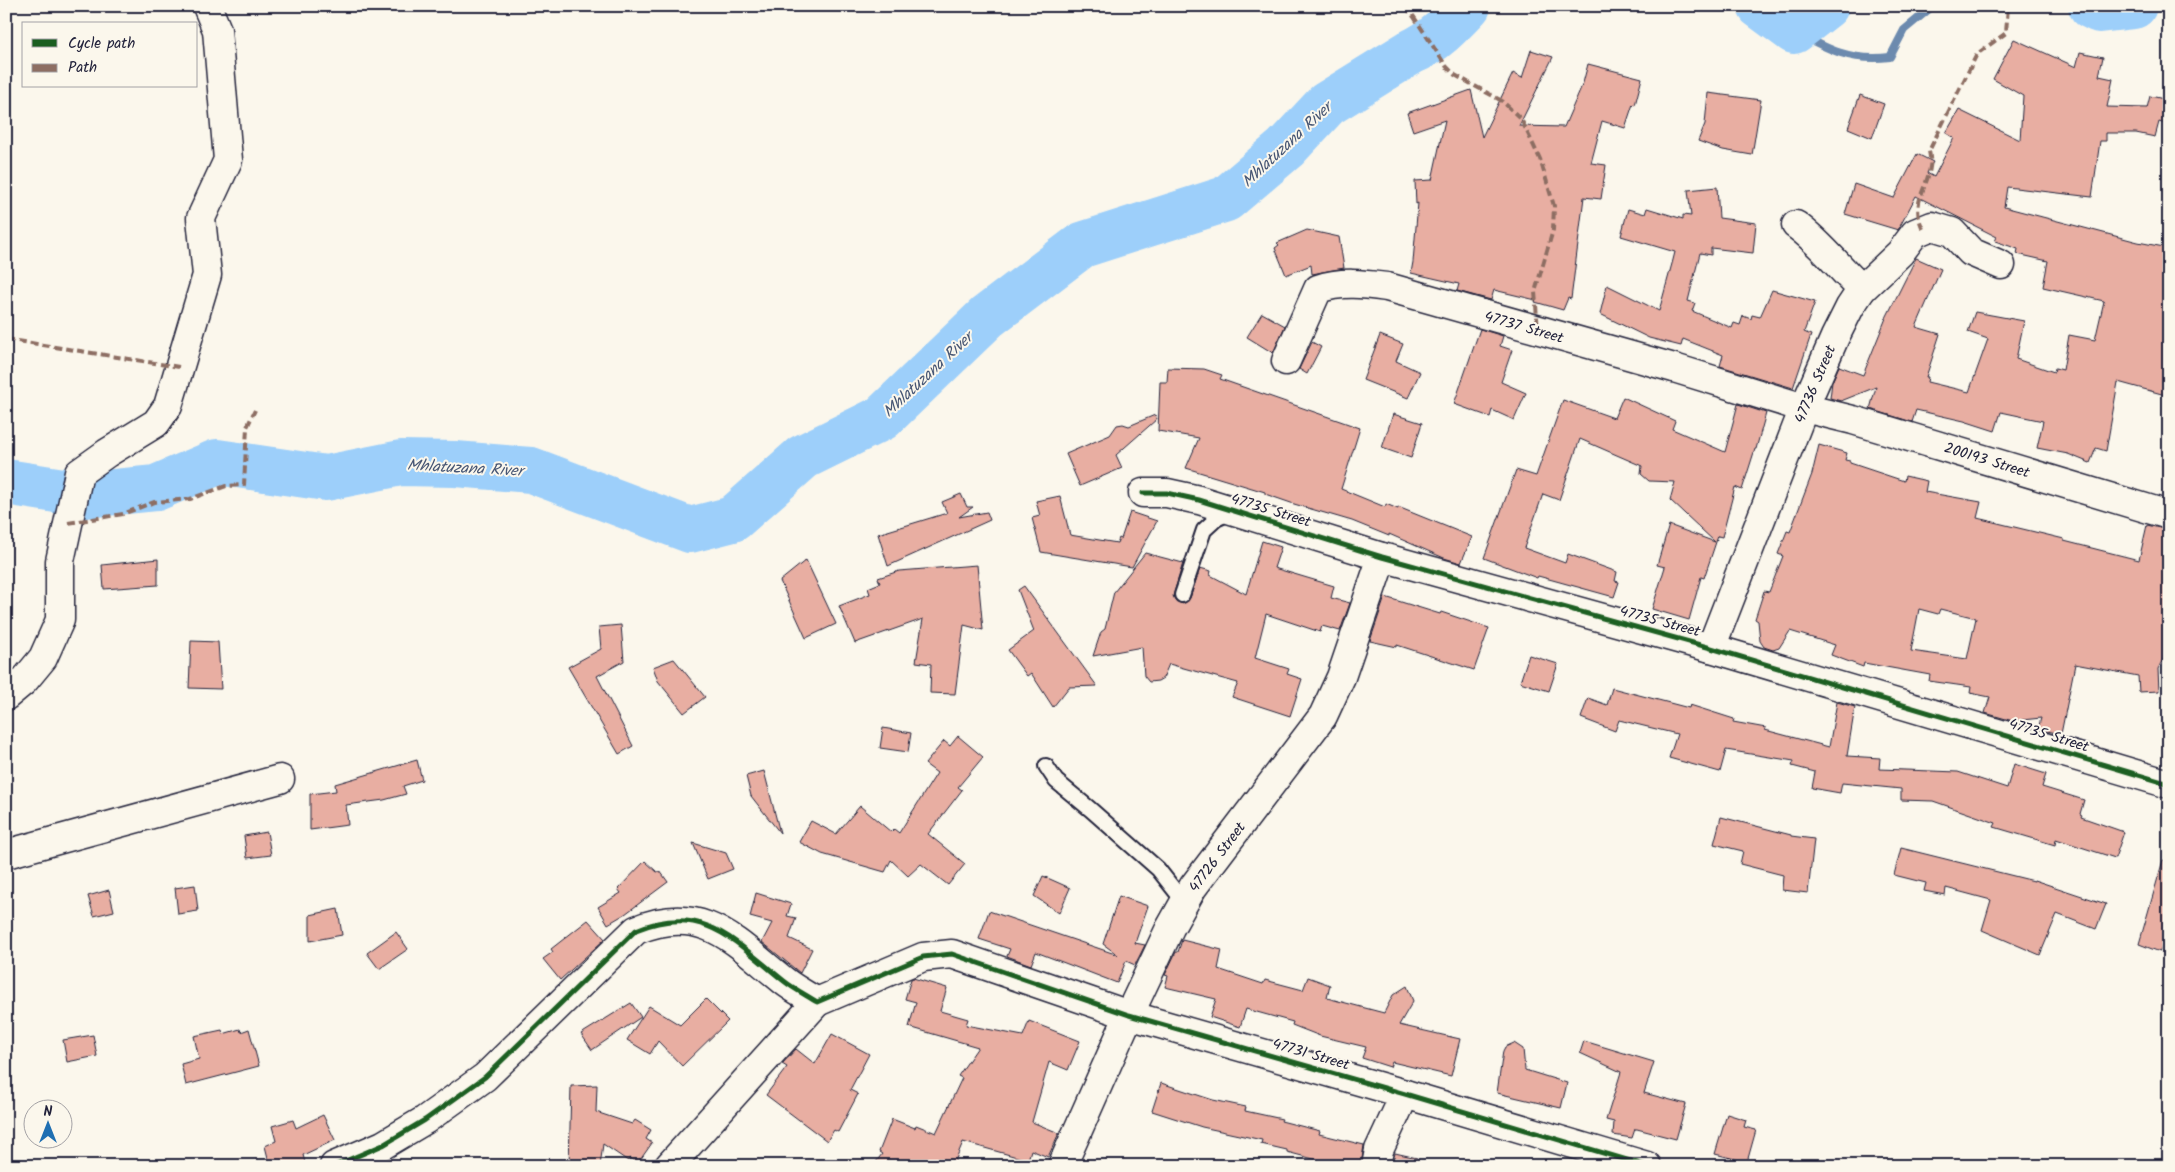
<svg xmlns="http://www.w3.org/2000/svg" width="2175" height="1172" font-family="Kalam,sans-serif">
	<style>
		.lines { fill: none; stroke-linecap: round; stroke-linejoin: round }
		.stream { stroke: #6c8aae; stroke-width: 8 }
		.river { stroke: #9dcffa; stroke-width: 46 }
		.building { fill: #e8aea2; stroke: #22223b; fill-rule: evenodd }
		.service-casing { stroke: #22223b; stroke-width: 18 }
		.minor-casing { stroke: #22223b; stroke-width: 31 }
		.service { stroke: #fbf7ec; stroke-width: 14 }
		.minor { stroke: #fbf7ec; stroke-width: 28 }
		.quiet { stroke: #8d6e63; stroke-width: 4; stroke-dasharray: 8 4; stroke-linecap: butt }
		.cycleway-casing { stroke: #fbf7ec; stroke-width: 8 }
		.cycleway { stroke: #1b5e20; stroke-width: 5 }
		.labels { text-anchor: middle; stroke-width: 4; stroke-linejoin: round; paint-order: stroke }
		.street-label { font-size: 15px; fill: #22223b; stroke: #fbf7ec }
		.water-label { font-size: 16px; font-style: italic; fill: #475674; stroke: #fbf7ec }
	</style>
	<rect width="100%" height="100%" fill="#fbf7ec"/>
	<filter id="ink" filterUnits="userSpaceOnUse"><feTurbulence type="fractalNoise" baseFrequency=".02" numOctaves="2"/><feDisplacementMap in="SourceGraphic" scale="10" xChannelSelector="R" yChannelSelector="G"/><feConvolveMatrix kernelMatrix="1 2 1 2 8 2 1 2 1" color-interpolation-filters="sRGB"/></filter>
	<g filter="url(#ink)">
		<g class="lines">
			<path class="stream" d="M1794 31C1827 49 1851 62 1890 57L1904 30 1933 6"/>
			<g class="river">
				<path d="M1760 6 1794 31 1826 6"/>
				<path d="M2091 6 2099 10 2134 6"/>
				<path d="M6 482 69 492 74 496 156 488 217 462 326 478 401 463 455 464 531 470 690 530 733 519 803 457 882 418 987 317 1082 245 1226 199 1286 148 1327 104 1411 52C1434 42 1451 24 1468 6"/>
			</g>
		</g>
		<g class="building">
			<path d="M2014 39 2076 67 2080 52 2103 57 2099 76 2113 79 2107 107 2147 108 2150 96 2169 100V125L2159 122 2155 137 2136 133H2106V141H2100L2092 197 2007 187 2004 207 2138 242 2169 248V396L2118 382 2106 451 2096 448 2090 463 2068 454 2037 448 2043 421 2001 412 1995 431 1964 421 1916 410 1912 422 1870 409 1876 387 1841 401 1830 398 1832 382 1839 366 1863 375 1886 318 1916 258 1941 269 1916 327 1940 334 1926 377H1928L1927 382 1969 392 1988 339 1968 332 1975 312 2024 321 2016 359 2054 372 2055 368 2063 370 2069 335 2095 340 2104 301 2043 287 2048 261 2017 254 2018 249 1995 241 1997 237 1916 196 1898 230 1845 214 1854 184 1894 198 1917 154 1933 162 1927 173 1934 177 1954 138 1946 133 1959 110 2020 140 2023 96 1993 79Z"/>
			<path d="M1531 50 1553 57 1519 126 1564 127 1583 83 1588 64 1642 78 1635 105 1633 104 1625 128 1602 121 1591 163 1606 165 1601 199 1584 197 1571 299 1568 298 1563 310 1535 302 1536 300 1494 290 1491 300 1457 291 1459 284 1411 273 1413 262 1418 203 1416 204 1415 181 1432 180 1445 120 1413 131 1407 113 1471 90 1482 137 1513 73 1522 78Z"/>
			<path d="M1708 93 1761 100 1752 155 1723 150 1698 141 1705 124Z"/>
			<path d="M1860 95 1884 104 1872 138 1848 128Z"/>
			<path d="M1717 187 1719 218 1756 223 1753 253 1711 248V255L1700 253 1688 301 1695 303 1692 311 1732 328 1734 323 1740 325 1743 316 1751 319 1752 315 1760 317 1772 290 1815 302 1804 332 1811 335 1793 388 1720 366 1723 355 1683 339 1681 346 1649 338 1600 314 1607 285 1659 311 1673 260 1675 252 1621 236 1628 209 1645 214 1647 208 1683 219V215L1691 216 1688 190Z"/>
			<path d="M1307 230 1339 237 1344 268 1312 274 1311 265 1286 275 1275 248 1279 245 1277 243Z"/>
			<path d="M1262 313 1285 326 1273 353 1247 337Z"/>
			<path d="M1480 329 1503 336 1500 346 1512 350 1501 382 1526 393 1514 420 1492 410 1490 417 1454 404Z"/>
			<path d="M1380 335 1403 344 1396 361 1420 372 1408 398 1363 380Z"/>
			<path d="M1312 342 1321 347 1307 374 1299 369Z"/>
			<path d="M1168 368 1204 369 1222 375 1220 379 1360 428 1341 489 1385 507 1386 504 1398 509V507L1472 537 1461 563 1444 558 1389 534V536L1352 521 1294 504 1265 494V492L1186 468 1199 438 1158 431 1160 382H1167Z"/>
			<path d="M1623 397 1675 421 1672 429 1725 452 1738 404 1766 413 1756 449H1755L1742 490 1735 487 1722 537 1718 536 1704 578 1701 577 1689 620 1652 609 1665 567 1657 565 1669 525 1715 542 1670 500 1675 482 1649 481 1641 474 1642 466 1580 439 1559 500 1543 494 1524 548 1565 563 1568 554 1617 572 1615 581 1619 582 1614 597 1538 576 1537 578 1484 558 1516 470 1536 476 1563 400 1614 418Z"/>
			<path d="M1393 414 1422 423 1411 458 1382 448Z"/>
			<path d="M1155 415 1157 419 1116 455 1122 468 1080 486 1066 454 1110 435 1117 425 1123 424 1129 426Z"/>
			<path d="M1819 445 1847 453 1845 460 1850 461V463L1904 481 1905 476 1927 481 1925 492 1981 502 1977 518 2064 539V541L2139 560 2147 525 2169 530V592L2162 622 2169 628V647L2158 669 2159 691 2139 692 2138 676 2075 664 2061 734 2038 729 2041 718 2013 721 1985 713 1990 697 1970 693 1971 687 1929 681 1930 675 1864 663 1863 667 1831 655 1835 645 1790 631 1779 648 1773 650 1764 647 1760 641 1758 621 1755 619 1764 591 1769 592 1783 556 1778 554 1787 531 1790 532 1812 474ZM1919 609 1938 614 1940 609 1976 618 1967 659 1911 651Z"/>
			<path d="M961 494 967 507H973L959 517 987 512 990 520 888 566 878 534 947 513 942 502Z"/>
			<path d="M1060 496 1070 535 1117 543 1119 538 1121 539 1130 512 1157 521 1132 567 1041 552 1032 518 1040 516 1036 501Z"/>
			<path d="M1262 541 1281 547 1274 568 1334 586 1331 598 1350 603 1340 631 1322 626 1320 632 1266 614 1255 658 1289 669 1287 674 1302 679 1290 716 1232 697 1238 683 1169 664 1163 678 1158 681 1149 682 1144 676 1142 647 1093 656 1101 632 1105 629 1114 592 1145 553 1183 563 1173 596 1176 601 1183 604 1190 598 1200 568 1211 571 1210 575 1246 594Z"/>
			<path d="M158 559V585L104 589 102 565Z"/>
			<path d="M806 560 836 624 806 638 780 581Z"/>
			<path d="M977 565 983 630 964 625 955 694 930 693 931 664 916 662 923 619 855 643 839 606 870 594 868 588 880 583 878 578 899 571Z"/>
			<path d="M1024 586 1097 686 1069 687 1053 707 1031 673 1027 676 1008 650 1034 631 1018 590Z"/>
			<path d="M1385 597 1440 614 1441 612 1489 628 1474 670 1397 645V647L1370 641Z"/>
			<path d="M621 625 624 661 597 676 633 746 619 754 568 667 601 649 599 627Z"/>
			<path d="M191 641 218 642 221 689 189 688Z"/>
			<path d="M1529 655 1558 664 1549 691 1520 682Z"/>
			<path d="M674 659 705 697 684 713 658 681 653 667Z"/>
			<path d="M1612 688 1689 708 1690 705 1734 719 1733 722 1766 728 1765 730 1829 747 1837 702 1855 707 1847 756 1880 758 1879 769 1958 772 2007 788 2014 764 2046 774 2042 787 2084 800 2080 814 2082 815 2081 817 2124 832 2115 858 2056 839 2055 845 1994 827 1996 823 1933 801 1901 800V789L1842 783 1840 793 1812 788 1815 772 1792 766 1794 761 1726 750 1720 772 1669 758 1677 734 1619 720 1615 731 1581 718 1588 698 1607 705Z"/>
			<path d="M883 728 911 733 908 752 880 748Z"/>
			<path d="M958 736 983 757 958 787 962 790 928 834 965 864 948 885 921 864 908 876 891 860 885 872 822 854 799 842 811 821 836 834 860 806 891 832 894 829 899 833 937 773 925 764 944 741 950 746Z"/>
			<path d="M417 760 422 780 403 786 406 794 384 800 346 805 348 825 310 830V794L336 791 335 784Z"/>
			<path d="M764 771 780 833 751 796 746 776Z"/>
			<path d="M1721 817 1791 835V836L1814 839 1808 893 1782 890 1783 875 1740 864 1743 851 1714 844Z"/>
			<path d="M267 832 271 855 247 858 244 836Z"/>
			<path d="M693 843 726 853 733 869 708 879Z"/>
			<path d="M1901 848 2034 881V880L2106 904 2096 929 2057 914 2040 955 1982 930 1991 900 1946 888 1945 895 1924 891 1926 883 1894 875Z"/>
			<path d="M2163 860 2169 861V930L2160 952 2139 944Z"/>
			<path d="M645 861 657 872 660 871 668 882 625 914 608 924 598 907 621 893 618 889Z"/>
			<path d="M1043 876 1070 888 1059 913 1034 896Z"/>
			<path d="M195 885 198 911 178 914 175 888Z"/>
			<path d="M109 890 114 911 94 916 88 896Z"/>
			<path d="M756 893 791 904 787 916 796 918 789 938 812 949 800 973 762 942 772 923 750 917Z"/>
			<path d="M1119 896 1148 906 1135 943 1145 945 1135 965 1126 961 1117 983 1036 952 1031 965 1007 956 1010 949 979 939 989 911 1118 955 1103 944Z"/>
			<path d="M338 909 342 935 310 941V915Z"/>
			<path d="M588 920 605 939 560 980 543 959 553 952 551 949Z"/>
			<path d="M396 932 408 949 379 969 367 953Z"/>
			<path d="M1182 940 1222 950 1218 969 1263 984 1265 980 1303 990 1308 977 1330 985 1327 998 1384 1013 1393 995 1407 986 1413 1001 1399 1025 1460 1039 1451 1076 1392 1062 1390 1067 1362 1058 1366 1047 1320 1036 1292 1025 1293 1022 1246 1009 1240 1027 1210 1017 1216 999 1165 987 1168 976 1165 975 1176 952H1178Z"/>
			<path d="M913 978 947 988 940 1011 968 1019 966 1025 1023 1036 1029 1021 1080 1041 1068 1070 1049 1062 1032 1122 1059 1133 1048 1157 1031 1150 1028 1160 963 1142 953 1166H873L882 1154 879 1152 892 1119 915 1128 916 1125 936 1133 962 1078 958 1076 978 1047 909 1027 916 1002 905 999 911 979Z"/>
			<path d="M706 999 728 1021 682 1066 658 1041 650 1054 627 1040 649 1006 680 1025Z"/>
			<path d="M631 1003 641 1017 592 1050 581 1034Z"/>
			<path d="M240 1029 241 1032 249 1029 259 1066 186 1085 181 1064 199 1059 194 1036 222 1030 223 1034Z"/>
			<path d="M832 1034 869 1054 850 1090 858 1094 838 1132 834 1130 827 1141 766 1095 787 1067 782 1064 796 1049 815 1064Z"/>
			<path d="M93 1035 97 1056 67 1062 63 1040Z"/>
			<path d="M1584 1041 1654 1062 1644 1093 1686 1104 1676 1139 1637 1129H1635L1632 1138 1613 1135 1614 1122 1606 1120 1621 1072 1580 1053Z"/>
			<path d="M1514 1043 1523 1049 1525 1070 1567 1083 1561 1108 1497 1093 1503 1051 1505 1047Z"/>
			<path d="M1161 1083 1213 1100 1246 1107 1245 1111 1282 1119 1281 1121 1320 1131 1319 1134 1364 1145 1361 1166H1340L1287 1152V1150L1261 1144 1262 1140 1202 1127 1152 1111Z"/>
			<path d="M597 1085 596 1112 632 1124 635 1120 651 1130 646 1139 652 1143 638 1163 630 1158 628 1161 603 1144 600 1166H569L571 1086Z"/>
			<path d="M1727 1114 1746 1120 1744 1127 1756 1130 1747 1162 1715 1154Z"/>
			<path d="M323 1115 335 1140 303 1155 306 1166H270L265 1146 276 1141 272 1126 293 1120 296 1128Z"/>
			<path d="M1395 1153 1417 1158 1416 1166H1392Z"/>
		</g>
		<g class="lines">
			<defs>
				<g id="service">
					<path d="M1182 595 1204 530 1216 519 1231 512"/>
					<path d="M1046 766 1056 781 1090 809 1158 869 1184 902"/>
				</g>
				<g id="minor">
					<path d="M1796 225C1821 243 1839 268 1862 289"/>
					<path d="M1286 361 1318 289C1341 281 1364 284 1387 287L1674 368 1804 408 1853 420 2169 515"/>
					<path d="M1143 493H1167L1199 500 1382 557 1711 648 2169 784"/>
					<path d="M1711 648 1804 408 1835 337 1850 307 1862 289 1900 253 1915 233 1932 226 1952 232 1971 252 2001 265"/>
					<path d="M6 696 24 681 43 658 60 620V561L79 473 107 453 156 423 168 406 207 275 201 218 228 160 217 30 207 6"/>
					<path d="M6 854 280 779"/>
					<path d="M334 1166 383 1145 425 1120 485 1077 636 930C704 902 735 942 784 981 794 989 806 995 817 1002L923 957 952 954 1129 1015 1405 1094 1647 1166"/>
					<path d="M669 1166 817 1002"/>
					<path d="M1062 1166 1129 1015 1170 928 1193 887 1323 716 1341 677 1382 557"/>
					<path d="M1376 1166 1379 1150 1405 1094"/>
				</g>
			</defs>
			<use href="#service" class="service-casing"/>
			<use href="#minor" class="minor-casing"/>
			<use href="#service" class="service"/>
			<use href="#minor" class="minor"/>
			<g class="quiet">
				<path d="M1405 6 1414 17 1446 66 1455 75 1502 101 1521 119 1540 159 1554 206 1553 230 1535 292 1538 331"/>
				<path d="M1923 229C1910 203 1927 190 1930 167 1931 163 1930 156 1929 151L1977 54 2006 33 2008 6"/>
				<path d="M6 339 179 367"/>
				<path d="M68 523 123 514 154 502 190 499 226 486 244 485 247 427 255 410"/>
			</g>
			<defs>
				<g id="cycleway">
					<path d="M1143 493H1167L1199 500 1382 557 1711 648 2169 784"/>
					<path d="M334 1166 383 1145 425 1120 485 1077 636 930C704 902 735 942 784 981 794 989 806 995 817 1002L923 957 952 954 1129 1015 1405 1094 1647 1166"/>
				</g>
			</defs>
			<use href="#cycleway" class="cycleway-casing"/>
			<use href="#cycleway" class="cycleway"/>
		</g>
	</g>
	<g class="labels">
		<g class="street-label">
			<text transform="translate(1524 327) rotate(16)" y="5">47737 Street</text>
			<text transform="translate(1815 384) rotate(-67)" y="5">47736 Street</text>
			<text transform="translate(1987 460) rotate(17)" y="5">200193 Street</text>
			<text transform="translate(1271 510) rotate(17)" y="5">47735 Street</text>
			<text transform="translate(1660 621) rotate(15)" y="5">47735 Street</text>
			<text transform="translate(2049 735) rotate(17)" y="5">47735 Street</text>
			<text transform="translate(1217 857) rotate(-53)" y="5">47726 Street</text>
			<text transform="translate(1311 1054) rotate(16)" y="5">47731 Street</text>
		</g>
		<g class="water-label">
			<text transform="translate(1286 144) rotate(-43)" y="6">Mhlatuzana River</text>
			<text transform="translate(927 374) rotate(-43)" y="6">Mhlatuzana River</text>
			<text transform="translate(465 467) rotate(3)" y="6">Mhlatuzana River</text>
		</g>
	</g>
	<rect width="2175" height="1172" fill="none" stroke="#fbf7ec" stroke-width="25"/>
	<rect x="12" y="12" width="2150" height="1147" fill="none" stroke="#22223b" stroke-width="2" filter="url(#ink)"/>
	<rect x="22" y="22" width="175" height="65" fill="#fbf7ec" stroke="#a4a2a5"/>
	<rect x="32" y="39" width="25" height="8" fill="#1b5e20" stroke="#a4a2a5"/>
	<text x="68" y="48" font-size="15" fill="#22223b">Cycle path</text>
	<rect x="32" y="64" width="25" height="8" fill="#8d6e63" stroke="#a4a2a5"/>
	<text x="68" y="72" font-size="15" fill="#22223b">Path</text>
	<g transform="translate(48 1124)"><circle r="24" fill="#fbf7ec" stroke="#a4a2a5"/>
	<path d="M0-4L9 19L0 12L-9 19Z" fill="#1f6fb2"/>
	<text y="-8" font-size="14" font-weight="bold" text-anchor="middle" fill="#22223b">N</text>
	</g>
</svg>
